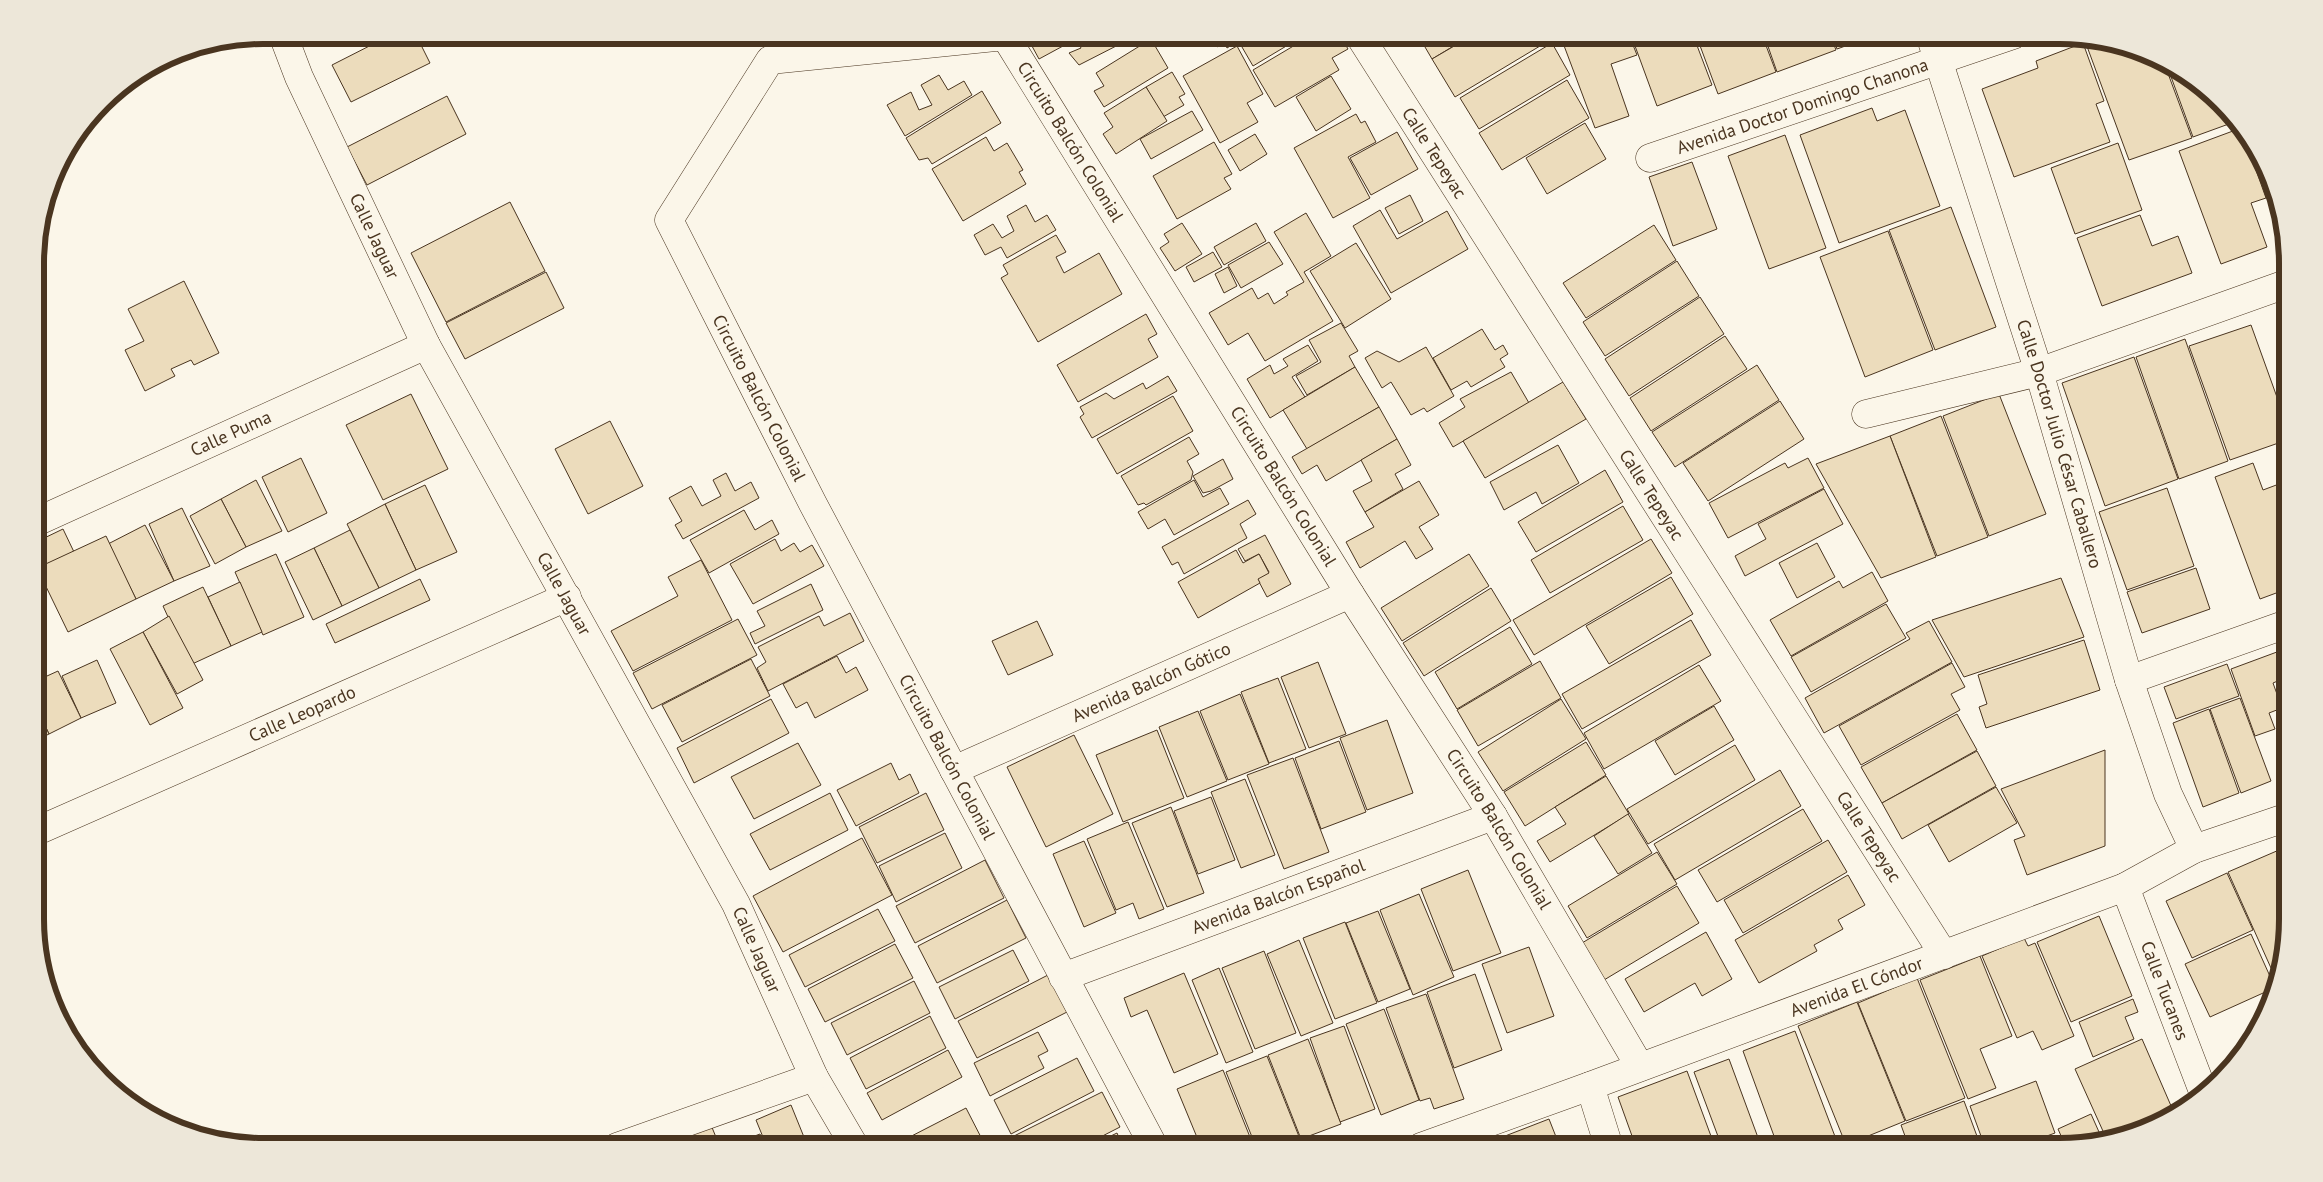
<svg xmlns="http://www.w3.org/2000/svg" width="2323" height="1182" font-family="'PT Sans',sans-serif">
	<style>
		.building { fill: #ecdcbc; stroke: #4a3520 }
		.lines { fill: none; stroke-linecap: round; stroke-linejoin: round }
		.minor-casing { stroke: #4a3520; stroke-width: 29 }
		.minor { stroke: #fbf6e9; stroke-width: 28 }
		.labels { text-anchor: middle; stroke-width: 4; stroke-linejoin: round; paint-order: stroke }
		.street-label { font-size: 18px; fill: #4a3520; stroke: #fbf6e9 }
		.rim { fill: none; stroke: #4a3520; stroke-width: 6 }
	</style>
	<rect width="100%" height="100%" fill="#fbf6e9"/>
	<g class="building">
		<path d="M391 35H416L430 63 351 102 332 65Z"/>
		<path d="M1026 35H1070L1060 40 1063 46 1039 59Z"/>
		<path d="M1075 35H1120L1124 42 1079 65 1069 53 1081 48Z"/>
		<path d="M1171 35H1193L1177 44Z"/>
		<path d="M1210 35H1231L1235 43 1227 48 1224 42 1217 47Z"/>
		<path d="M1235 35H1302L1303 36 1253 66Z"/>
		<path d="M1312 35H1340L1348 49 1332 58 1339 70 1275 107 1253 70Z"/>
		<path d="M1418 35H1472L1432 59Z"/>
		<path d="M1473 35H1546L1550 40 1455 97 1432 59Z"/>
		<path d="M1560 35H1629L1637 55 1611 64 1629 116 1595 128Z"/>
		<path d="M1631 35H1693L1712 85 1657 106Z"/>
		<path d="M1696 35H1762L1776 72 1718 94Z"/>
		<path d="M1764 35H1830L1836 50 1777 72Z"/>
		<path d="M1832 35H1876L1837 49Z"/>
		<path d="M1151 39 1168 68 1104 107 1094 91 1104 86 1096 73Z"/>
		<path d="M2085 41 2163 60 2192 138 2129 160Z"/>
		<path d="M1552 43 1570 75 1479 129 1460 98Z"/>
		<path d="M2083 43 2104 101 2096 104 2110 142 2014 177 1982 89 2038 68 2036 61Z"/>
		<path d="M1237 46 1263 94 1247 103 1258 122 1220 143 1183 76Z"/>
		<path d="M2166 63 2237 121 2193 137Z"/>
		<path d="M1172 72 1185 94 1179 97 1184 105 1163 117 1146 87Z"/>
		<path d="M939 75 948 90 964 81 972 95 905 136 887 105 911 92 919 110 932 105 921 85Z"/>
		<path d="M1331 76 1351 109 1316 131 1296 97Z"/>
		<path d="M1567 80 1589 118 1502 170 1479 133Z"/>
		<path d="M1146 87 1167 121 1116 154 1103 134 1113 127 1104 113Z"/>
		<path d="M982 91 1001 123 932 164 928 158 919 160 906 138Z"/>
		<path d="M447 96 466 134 367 185 347 147Z"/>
		<path d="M1872 108 1877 121 1905 110 1940 206 1839 243 1800 135Z"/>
		<path d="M1192 111 1203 130 1151 159 1140 139Z"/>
		<path d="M1356 114 1361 123 1365 121 1376 142 1348 157 1370 198 1333 218 1294 148Z"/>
		<path d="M1585 123 1606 159 1547 194 1526 158Z"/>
		<path d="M2243 127 2271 176 2274 188 2265 192Z"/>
		<path d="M2241 128 2266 198 2251 203 2267 247 2221 264 2179 151Z"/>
		<path d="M1397 132 1418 169 1371 195 1350 158Z"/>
		<path d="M1255 134 1267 154 1240 171 1228 150Z"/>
		<path d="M1785 135 1826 248 1769 269 1728 156Z"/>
		<path d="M986 137 994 151 1007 143 1023 170 1019 172 1026 184 963 221 932 169Z"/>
		<path d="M1214 142 1232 174 1224 178 1231 189 1177 219 1153 176Z"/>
		<path d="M2118 143 2142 210 2075 234 2051 168Z"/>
		<path d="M1692 162 1717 229 1673 246 1649 177Z"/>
		<path d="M1410 195 1423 221 1399 234 1385 208Z"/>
		<path d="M510 202 545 271 446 322 411 253Z"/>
		<path d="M1026 205 1035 222 1047 215 1056 230 1007 258 1001 247 985 255 974 235 993 224 1002 238 1014 231 1007 216Z"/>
		<path d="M1951 207 1996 327 1935 350 1889 230Z"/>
		<path d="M1380 210 1397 239 1447 211 1468 249 1391 293 1353 226Z"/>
		<path d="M1306 213 1331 256 1304 272 1333 321 1265 361 1248 333 1228 345 1209 313 1252 288 1258 299 1268 293 1274 304 1288 295 1286 292 1304 282 1274 232Z"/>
		<path d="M2140 215 2152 246 2178 236 2192 273 2102 306 2077 238Z"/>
		<path d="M1182 223 1202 254 1175 271 1160 248 1169 242 1164 234Z"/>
		<path d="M1256 223 1266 241 1224 265 1214 247Z"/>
		<path d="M1654 225 1676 260 1586 318 1563 283Z"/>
		<path d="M1888 231 1933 350 1865 377 1820 257Z"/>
		<path d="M1056 235 1066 252 1056 257 1064 273 1099 253 1122 294 1038 342 1001 278 1008 274 1003 265Z"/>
		<path d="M1269 242 1283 264 1241 288 1228 265Z"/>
		<path d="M1356 243 1391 299 1345 328 1310 271Z"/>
		<path d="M1213 252 1222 267 1194 282 1186 267Z"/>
		<path d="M1677 261 1699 296 1605 356 1583 322Z"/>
		<path d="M1228 267 1237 286 1224 293 1215 274Z"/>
		<path d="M546 272 564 308 465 359 446 323Z"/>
		<path d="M184 281 219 353 194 365 191 360 171 369 175 376 145 391 125 350 144 341 128 309Z"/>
		<path d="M1700 297 1724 334 1629 396 1605 359Z"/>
		<path d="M1146 314 1157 334 1148 339 1158 357 1078 402 1057 365Z"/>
		<path d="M1341 323 1358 351 1349 356 1355 367 1307 395 1296 376 1321 362 1309 340Z"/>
		<path d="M2251 325 2287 425V440L2230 460 2189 346Z"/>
		<path d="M1482 329 1495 350 1503 345 1508 354 1500 359 1505 367 1471 387 1467 381 1451 390 1433 358Z"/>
		<path d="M1725 336 1747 369 1651 431 1630 398Z"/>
		<path d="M2185 339 2228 461 2179 479 2136 357Z"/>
		<path d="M1308 345 1318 361 1292 377 1305 397 1270 418 1247 379 1270 365 1274 374 1288 366 1283 359Z"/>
		<path d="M1426 347 1454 396 1427 412 1424 408 1411 415 1391 382 1382 388 1365 358 1377 351 1399 362Z"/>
		<path d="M2134 357 2178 479 2105 506 2062 383Z"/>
		<path d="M1757 365 1779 400 1675 467 1652 432Z"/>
		<path d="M1355 367 1379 407 1307 449 1283 410Z"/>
		<path d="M1511 372 1529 403 1453 447 1439 423 1465 407 1460 399Z"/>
		<path d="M1168 376 1177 391 1092 438 1080 417 1084 414 1080 407 1106 393 1114 399 1143 383 1146 389Z"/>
		<path d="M1563 382 1586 419 1485 478 1463 441Z"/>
		<path d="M411 394 448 469 383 500 346 425Z"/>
		<path d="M1999 394 2046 514 1989 536 1943 416Z"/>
		<path d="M1173 396 1193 431 1117 474 1097 439Z"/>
		<path d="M1780 401 1804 439 1708 501 1683 463Z"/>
		<path d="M1379 407 1397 439 1326 481 1317 465 1302 474 1292 457Z"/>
		<path d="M1941 416 1988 537 1937 556 1890 436Z"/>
		<path d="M610 421 643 486 588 514 555 449Z"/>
		<path d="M1890 436 1936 557 1881 578 1816 464Z"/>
		<path d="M1189 437 1199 454 1187 461 1193 472 1191 480 1146 505 1144 503 1138 505 1121 476Z"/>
		<path d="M1397 439 1411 465 1395 474 1403 489 1365 512 1353 491 1372 481 1361 460Z"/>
		<path d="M1558 445 1579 483 1542 504 1536 492 1504 510 1490 482Z"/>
		<path d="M301 458 327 513 288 532 262 477Z"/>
		<path d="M1808 458 1824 488 1728 538 1709 503 1785 463 1788 468Z"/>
		<path d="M1223 459 1233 479 1211 491 1203 493 1193 476Z"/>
		<path d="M2253 463 2263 490 2287 481V589L2260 599 2215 477Z"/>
		<path d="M1605 470 1623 502 1536 552 1518 522Z"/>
		<path d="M726 473 735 491 751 482 759 498 683 539 675 525 682 521 669 498 691 486 702 506 721 496 713 480Z"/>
		<path d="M256 480 282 531 246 547 221 499Z"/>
		<path d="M1194 480 1203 497 1220 488 1229 504 1174 535 1165 519 1148 529 1138 512Z"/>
		<path d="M1419 481 1439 515 1419 527 1433 549 1416 559 1405 541 1360 568 1346 542 1374 527 1365 512Z"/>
		<path d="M425 485 457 552 416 570 385 504Z"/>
		<path d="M2167 488 2194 566 2127 590 2099 512Z"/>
		<path d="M1824 489 1843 524 1745 576 1735 556 1766 539 1758 524Z"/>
		<path d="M221 499 246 547 215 564 190 516Z"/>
		<path d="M1248 500 1256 514 1240 524 1247 538 1184 574 1178 562 1172 565 1162 547Z"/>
		<path d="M385 504 416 570 379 588 347 524Z"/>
		<path d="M1623 506 1643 540 1550 593 1531 560Z"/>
		<path d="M182 508 210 566 174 581 149 524Z"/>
		<path d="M744 510 755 530 772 520 779 534 709 573 690 540Z"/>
		<path d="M145 525 174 581 136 599 108 544Z"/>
		<path d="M63 529 74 552 36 570V542Z"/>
		<path d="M350 530 379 588 342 606 314 548Z"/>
		<path d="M1265 535 1291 584 1267 597 1257 578 1269 572 1259 554 1245 561 1238 549Z"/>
		<path d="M106 536 136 599 68 632 37 568Z"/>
		<path d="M775 539 781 551 794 543 800 552 812 545 824 566 753 604 730 564Z"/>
		<path d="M1651 539 1672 573 1534 655 1513 620Z"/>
		<path d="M1817 543 1835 577 1797 598 1779 563Z"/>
		<path d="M314 548 342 606 313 620 285 562Z"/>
		<path d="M1236 550 1243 563 1259 554 1269 573 1258 579 1260 583 1198 618 1178 582Z"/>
		<path d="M276 554 304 617 263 635 235 572Z"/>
		<path d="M1469 554 1489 586 1402 641 1381 608Z"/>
		<path d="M701 560 732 620 633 671 611 631 678 596 668 577Z"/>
		<path d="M2196 568 2210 609 2142 633 2127 592Z"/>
		<path d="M1872 572 1888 601 1791 656 1770 620 1839 581 1843 588Z"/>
		<path d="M1671 577 1693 614 1609 664 1586 626Z"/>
		<path d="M2061 578 2084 637 1964 677 1932 620Z"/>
		<path d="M420 579 430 600 335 643 326 624Z"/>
		<path d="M240 582 262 632 231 646 208 597Z"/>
		<path d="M811 584 823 610 755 644 750 633 765 626 757 611Z"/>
		<path d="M203 587 231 646 190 665 163 606Z"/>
		<path d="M1491 588 1511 621 1424 676 1403 643Z"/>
		<path d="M1886 604 1906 638 1811 692 1791 657Z"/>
		<path d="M850 613 864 641 768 691 757 668 766 662 758 647 819 616 824 626Z"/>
		<path d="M169 616 203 680 177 694 143 632Z"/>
		<path d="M738 619 757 655 652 709 633 673Z"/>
		<path d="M1691 620 1711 655 1582 729 1562 694Z"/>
		<path d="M1037 621 1053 655 1008 675 992 641Z"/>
		<path d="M1929 621 1952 662 1824 733 1805 698 1910 639 1906 633Z"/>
		<path d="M1510 627 1532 664 1457 709 1435 672Z"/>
		<path d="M143 632 183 708 150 725 110 649Z"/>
		<path d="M2084 640 2100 690 1986 728 1979 707 1987 704 1978 675Z"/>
		<path d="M2285 649 2287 677 2273 683 2282 708 2269 713 2275 729 2255 736 2231 669Z"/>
		<path d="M837 656 846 673 856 667 868 690 815 718 807 702 796 708 783 684Z"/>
		<path d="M751 659 770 696 682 742 662 705Z"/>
		<path d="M97 660 116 703 81 718 62 676Z"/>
		<path d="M1540 661 1561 698 1478 746 1457 710Z"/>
		<path d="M1318 662 1346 734 1309 748 1281 677Z"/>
		<path d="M1952 663 1965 687 1951 694 1960 710 1861 765 1839 726Z"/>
		<path d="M2227 664 2239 696 2176 719 2164 687Z"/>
		<path d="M1699 665 1721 701 1604 769 1584 733Z"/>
		<path d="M58 671 81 718 49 734 36 707V681Z"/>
		<path d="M1278 678 1306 749 1269 763 1241 692Z"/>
		<path d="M1240 694 1269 764 1228 780 1200 711Z"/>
		<path d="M2240 698 2271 781 2241 793 2210 709Z"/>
		<path d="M771 699 789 733 694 783 677 748Z"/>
		<path d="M1561 699 1586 739 1503 791 1478 752Z"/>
		<path d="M1714 706 1734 740 1675 775 1655 741Z"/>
		<path d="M36 707 49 734 37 740Z"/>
		<path d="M2209 709 2239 793 2203 807 2173 723Z"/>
		<path d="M1198 711 1227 781 1187 797 1159 727Z"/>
		<path d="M1957 714 1977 750 1882 803 1861 767Z"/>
		<path d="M1387 720 1413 793 1367 810 1340 738Z"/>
		<path d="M1157 730 1184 798 1123 822 1096 755Z"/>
		<path d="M1074 735 1113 814 1046 847 1007 767Z"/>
		<path d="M1339 741 1366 812 1321 829 1295 758Z"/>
		<path d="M1586 742 1606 775 1525 826 1504 792Z"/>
		<path d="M798 743 821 785 754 819 731 777Z"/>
		<path d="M1735 745 1755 780 1648 844 1627 809Z"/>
		<path d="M2105 750V846L2027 875 2014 840 2025 836 2001 789Z"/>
		<path d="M1977 751 1996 786 1902 839 1882 803Z"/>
		<path d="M1293 758 1329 852 1284 869 1247 775Z"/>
		<path d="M891 763 899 780 910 774 919 793 856 826 837 790Z"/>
		<path d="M1780 770 1801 806 1675 880 1654 844Z"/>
		<path d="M1606 776 1629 814 1550 862 1537 841 1566 824 1555 807Z"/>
		<path d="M1245 779 1275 855 1241 868 1211 792Z"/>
		<path d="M1996 787 2017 823 1949 862 1928 825Z"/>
		<path d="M830 793 848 830 770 870 750 834Z"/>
		<path d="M926 793 944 830 877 863 859 827Z"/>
		<path d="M1211 797 1235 860 1198 874 1174 811Z"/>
		<path d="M1171 807 1204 893 1167 907 1132 823Z"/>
		<path d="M1803 809 1822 841 1717 902 1698 870Z"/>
		<path d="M1628 814 1652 853 1618 874 1594 836Z"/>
		<path d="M1128 822 1164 909 1139 919 1133 903 1116 910 1087 839Z"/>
		<path d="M945 833 962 868 896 902 879 866Z"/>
		<path d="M862 838 892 895 783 952 753 896Z"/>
		<path d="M1828 840 1847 872 1743 933 1724 900Z"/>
		<path d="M1084 841 1116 913 1084 927 1053 854Z"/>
		<path d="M2279 850 2288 869V920L2275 977 2228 872Z"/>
		<path d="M1657 852 1677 884 1587 938 1568 906Z"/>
		<path d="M985 860 1004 898 915 943 896 906Z"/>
		<path d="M1468 870 1501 953 1453 971 1421 889Z"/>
		<path d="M2227 873 2253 930 2192 958 2166 901Z"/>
		<path d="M1848 875 1865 905 1838 920 1843 929 1814 945 1817 951 1759 983 1735 940Z"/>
		<path d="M1677 886 1699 923 1604 980 1582 943Z"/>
		<path d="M1419 894 1454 977 1413 995 1380 910Z"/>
		<path d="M1007 900 1026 938 937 983 918 946Z"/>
		<path d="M878 909 895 941 805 987 789 955Z"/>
		<path d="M1378 911 1410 989 1378 1002 1346 923Z"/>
		<path d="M2099 916 2132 996 2071 1022 2037 942Z"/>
		<path d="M1345 922 1377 1003 1335 1019 1303 938Z"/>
		<path d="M1706 932 1732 979 1702 996 1695 983 1644 1012 1625 979Z"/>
		<path d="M2251 934 2273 983 2272 989 2210 1017 2185 964Z"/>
		<path d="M2024 938 2028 946 2035 943 2074 1036 2042 1050 2033 1031 2017 1038 1982 956Z"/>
		<path d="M1299 940 1333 1023 1301 1036 1267 954Z"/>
		<path d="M895 944 913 978 825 1022 808 989Z"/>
		<path d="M1529 947 1554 1016 1507 1033 1482 964Z"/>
		<path d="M1013 950 1029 981 955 1019 939 987Z"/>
		<path d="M1264 951 1296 1033 1255 1049 1222 968Z"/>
		<path d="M1980 956 2012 1036 1980 1049 1996 1088 1968 1099 1920 980Z"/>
		<path d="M1219 968 1253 1052 1226 1063 1192 980Z"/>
		<path d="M1184 973 1218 1054 1174 1073 1147 1010 1131 1017 1124 998Z"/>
		<path d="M1475 974 1502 1050 1454 1068 1427 992Z"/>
		<path d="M1048 975 1067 1012 977 1058 958 1021Z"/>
		<path d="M1917 978 1965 1098 1906 1121 1858 1003Z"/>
		<path d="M914 981 930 1013 847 1055 831 1023Z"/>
		<path d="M1426 994 1464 1099 1434 1109 1430 1098 1420 1101 1386 1008Z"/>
		<path d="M2133 999 2138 1012 2125 1017 2134 1039 2093 1057 2079 1022Z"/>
		<path d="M1857 1002 1905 1121 1846 1145 1798 1026Z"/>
		<path d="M1384 1009 1419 1100 1381 1115 1346 1024Z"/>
		<path d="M930 1016 946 1048 866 1089 850 1058Z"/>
		<path d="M1344 1026 1375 1109 1340 1122 1310 1038Z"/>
		<path d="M1795 1031 1839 1147H1778L1743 1051Z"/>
		<path d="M1038 1032 1048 1051 1038 1056 1044 1068 990 1096 974 1063Z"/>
		<path d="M1308 1039 1341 1124 1301 1139 1268 1055Z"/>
		<path d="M2142 1039 2175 1115 2133 1135 2107 1140 2075 1069Z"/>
		<path d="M948 1050 962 1077 882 1120 867 1093Z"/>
		<path d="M1267 1056 1300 1139 1281 1147H1256L1226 1072Z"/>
		<path d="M1077 1058 1094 1091 1011 1134 994 1100Z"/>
		<path d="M1729 1059 1760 1143 1772 1138 1775 1147H1722L1694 1072Z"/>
		<path d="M1223 1070 1254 1147H1201L1177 1089Z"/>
		<path d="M1687 1071 1715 1147H1636L1618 1097Z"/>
		<path d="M2036 1081 2055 1133 2017 1147H1985L1970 1106Z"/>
		<path d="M1102 1092 1120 1127 1081 1147H1014L1010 1138Z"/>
		<path d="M1964 1101 1981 1147H1909L1901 1125Z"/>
		<path d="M791 1105 808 1147H767L756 1120Z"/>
		<path d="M966 1108 986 1147H900L898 1143Z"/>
		<path d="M2091 1114 2103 1141 2066 1147 2058 1129Z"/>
		<path d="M1549 1119 1560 1147H1488L1487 1143Z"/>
		<path d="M711 1125 720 1147H683L680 1138Z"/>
		<path d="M1117 1133 1123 1147H1088Z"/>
		<path d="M760 1134 765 1147 728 1146Z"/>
	</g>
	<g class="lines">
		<defs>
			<g id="minor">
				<path id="s1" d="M283 35 299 77 426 345 736 904 814 1077 855 1147"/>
				<path id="s2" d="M1359 35 1944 955"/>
				<path id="s3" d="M1930 35 2039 372 2129 680 2168 794 2194 849"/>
				<path id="s4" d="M1650 158 2013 35"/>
				<path d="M1866 414 2039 372 2286 284"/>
				<path id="s5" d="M36 522 426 345"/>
				<path d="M2129 680 2287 624"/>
				<path id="s6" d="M954 770 1350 594"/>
				<path id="s7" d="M37 831 567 597"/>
				<path id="s8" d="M2125 887 2204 1094"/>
				<path id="s9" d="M1063 977 1493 816"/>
				<path d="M1590 1086 1609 1147"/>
				<path d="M617 1147 814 1077"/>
				<path id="s10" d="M1154 1147 813 504 669 220 770 60 1005 36 1350 594 1493 816 1640 1067"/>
				<path id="s11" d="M1421 1147 1590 1086 2125 887 2194 849 2288 817"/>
			</g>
		</defs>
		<use href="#minor" class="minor-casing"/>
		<use href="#minor" class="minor"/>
	</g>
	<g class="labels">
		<g class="street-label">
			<text dy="6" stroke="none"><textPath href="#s4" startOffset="161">Avenida Doctor Domingo Chanona</textPath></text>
			<text dy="6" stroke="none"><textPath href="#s10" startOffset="1596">Circuito Balcón Colonial</textPath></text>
			<text dy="6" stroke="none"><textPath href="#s2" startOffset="140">Calle Tepeyac</textPath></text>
			<text dy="6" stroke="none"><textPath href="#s1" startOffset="221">Calle Jaguar</textPath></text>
			<text transform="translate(759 398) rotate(63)" y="6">Circuito Balcón Colonial</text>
			<text dy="6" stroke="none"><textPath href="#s5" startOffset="214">Calle Puma</textPath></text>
			<text dy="6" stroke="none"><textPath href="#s3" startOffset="429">Calle Doctor Julio César Caballero</textPath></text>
			<text dy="6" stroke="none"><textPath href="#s10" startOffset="2001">Circuito Balcón Colonial</textPath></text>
			<text dy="6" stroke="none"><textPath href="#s2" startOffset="545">Calle Tepeyac</textPath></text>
			<text dy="6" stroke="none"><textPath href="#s1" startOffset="626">Calle Jaguar</textPath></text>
			<text dy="6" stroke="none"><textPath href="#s6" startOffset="216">Avenida Balcón Gótico</textPath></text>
			<text dy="6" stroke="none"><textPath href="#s7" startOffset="290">Calle Leopardo</textPath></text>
			<text transform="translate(947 757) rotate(62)" y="6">Circuito Balcón Colonial</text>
			<text dy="6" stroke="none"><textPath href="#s10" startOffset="2406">Circuito Balcón Colonial</textPath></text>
			<text dy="6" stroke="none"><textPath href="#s2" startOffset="950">Calle Tepeyac</textPath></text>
			<text dy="6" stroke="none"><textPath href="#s9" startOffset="230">Avenida Balcón Español</textPath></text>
			<text dy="6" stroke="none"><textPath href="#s1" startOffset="1031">Calle Jaguar</textPath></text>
			<text dy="6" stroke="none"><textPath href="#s11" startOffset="464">Avenida El Cóndor</textPath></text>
			<text dy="6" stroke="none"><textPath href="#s8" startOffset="111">Calle Tucanes</textPath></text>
		</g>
	</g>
	<path d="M0 0H2323V1182H0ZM263 44H2060A219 219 0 0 1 2279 263V919A219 219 0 0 1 2060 1138H263A219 219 0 0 1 44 919V263A219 219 0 0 1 263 44Z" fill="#ede7d9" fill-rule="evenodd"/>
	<path class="rim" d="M263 44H2060A219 219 0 0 1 2279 263V919A219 219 0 0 1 2060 1138H263A219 219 0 0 1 44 919V263A219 219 0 0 1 263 44Z"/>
</svg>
